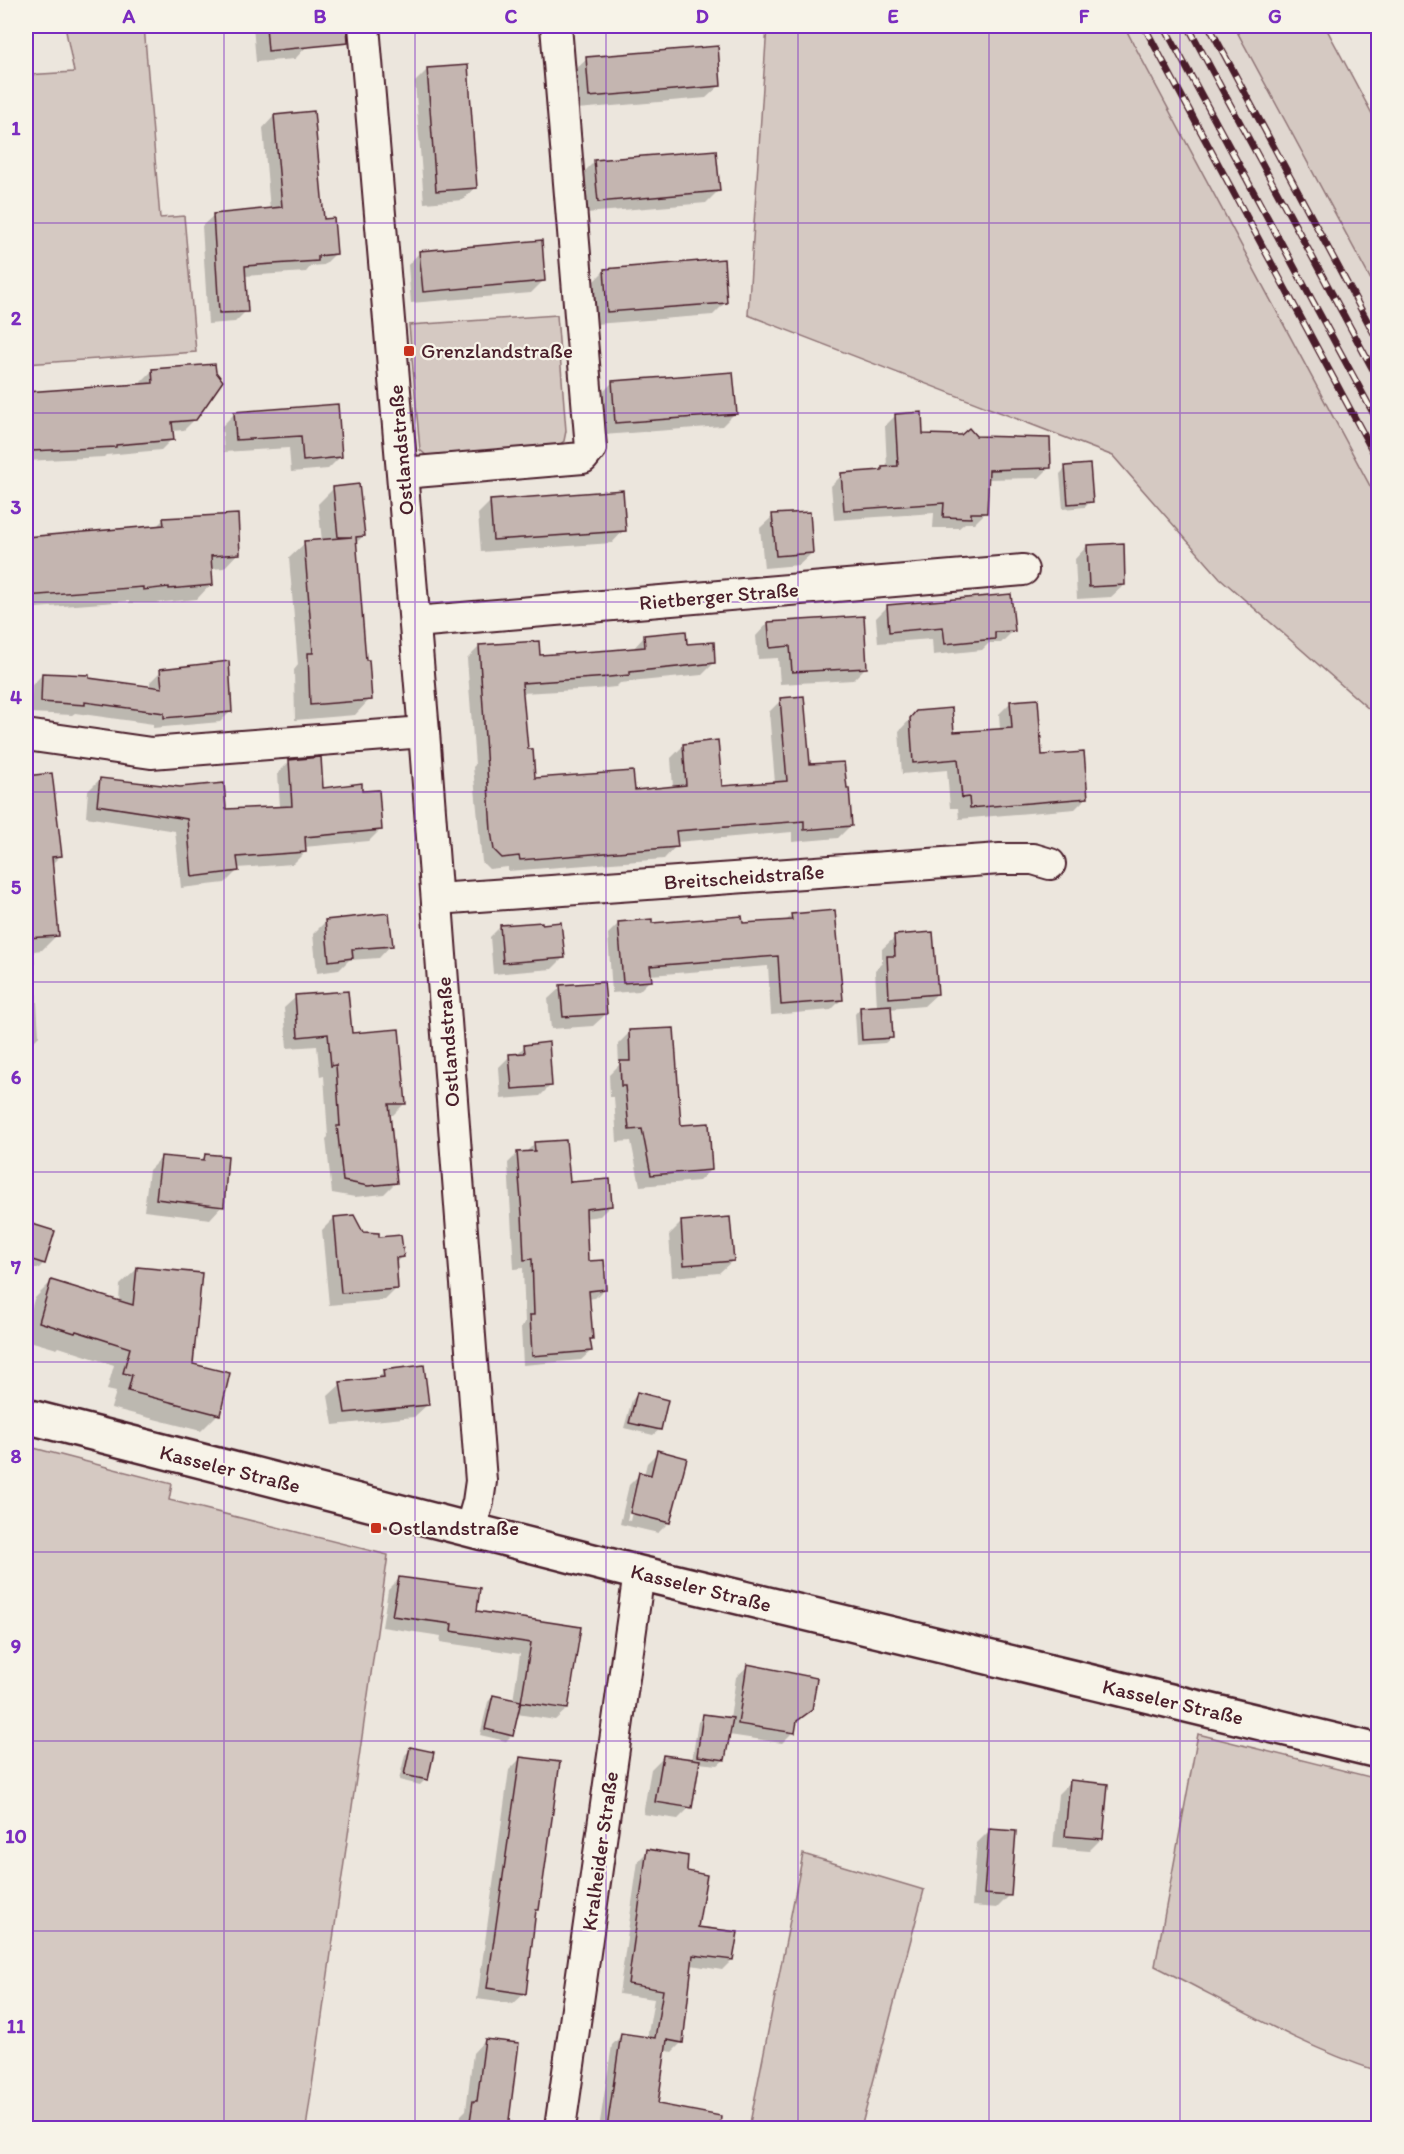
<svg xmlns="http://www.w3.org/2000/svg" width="1404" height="2154" font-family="Itim,sans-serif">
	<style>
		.built { fill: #e0d7d0 }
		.green { fill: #d5c9c2; stroke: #907476; stroke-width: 1.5 }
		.shadow { fill: #0003; fill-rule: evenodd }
		.building { fill: #c4b5b0; stroke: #4a1f2b; stroke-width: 1.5 }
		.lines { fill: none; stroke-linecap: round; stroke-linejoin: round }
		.street-casing { stroke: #4a1f2b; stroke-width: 34 }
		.secondary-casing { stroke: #4a1f2b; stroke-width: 38 }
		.street { stroke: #f7f3e8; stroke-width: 30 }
		.secondary { stroke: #f7f3e8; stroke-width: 33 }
		.rail-casing { stroke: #4a1f2b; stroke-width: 7 }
		.rail { stroke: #f7f3e8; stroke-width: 4.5; stroke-dasharray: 14; stroke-linecap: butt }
		.grid { fill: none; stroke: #7b2cbf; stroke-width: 1.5; stroke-opacity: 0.55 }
		.poi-dot { fill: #c8321e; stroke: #f7f3e8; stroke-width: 2 }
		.labels { text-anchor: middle; stroke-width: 4.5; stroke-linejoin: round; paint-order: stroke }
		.poi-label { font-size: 21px; fill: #4a1f2b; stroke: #f7f3e8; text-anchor: start }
		.street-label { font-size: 21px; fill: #4a1f2b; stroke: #f7f3e8 }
		.neatline { fill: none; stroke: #7b2cbf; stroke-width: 2 }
		.grid-label { font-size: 20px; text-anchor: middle; font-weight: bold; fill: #7b2cbf }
	</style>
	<rect width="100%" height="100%" fill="#ece6dd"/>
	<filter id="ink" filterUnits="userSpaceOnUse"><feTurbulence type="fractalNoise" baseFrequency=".0167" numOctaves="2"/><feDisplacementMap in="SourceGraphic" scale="12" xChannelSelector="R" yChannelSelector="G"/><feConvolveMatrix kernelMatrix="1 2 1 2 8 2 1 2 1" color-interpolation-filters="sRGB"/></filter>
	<g filter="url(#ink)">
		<path class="built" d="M1124 26H1234L1378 293V501Z"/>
		<g class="green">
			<path d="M65 26H144L160 218 184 216 196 352 26 364V75L74 72Z"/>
			<path d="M767 26H1124L1378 501V717L1220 578 1113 456 748 315Z"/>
			<path d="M1234 26H1325L1378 125V293Z"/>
			<path d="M557 315 566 431 564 441 555 448 435 457 426 455 420 450 409 325Z"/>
			<path d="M26 1446 172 1484 169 1500 388 1555 306 2128H26Z"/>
			<path d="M1198 1734 1378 1779V2071C1302 2047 1227 2002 1155 1966Z"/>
			<path d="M803 1854 924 1890 861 2128H749Z"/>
		</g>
		<g class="shadow">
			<path d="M253 26H305L307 46 295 59 256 62Z"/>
			<path d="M587 59 719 86 706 98 577 109 574 71Z"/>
			<path d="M428 69 475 187 463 200 424 203 415 82Z"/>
			<path d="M274 116 322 221 335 254 324 265 311 266 306 272 244 276 246 311 235 322 208 324 202 226 214 215 270 210 263 128Z"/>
			<path d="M595 161 718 191 706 203 586 213 582 174Z"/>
			<path d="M420 252 544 280 531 293 411 303 408 265Z"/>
			<path d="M605 270 726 302 713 315 595 324 592 283Z"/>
			<path d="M152 371 195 419 184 430 171 431 172 439 161 450 106 455 104 457 26 461V394L142 385 141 382Z"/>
			<path d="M613 382 735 413 722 426 603 435 600 395Z"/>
			<path d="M337 406 340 457 328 469 291 472 289 448 224 452 222 426 235 413Z"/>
			<path d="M896 415 921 436 1050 467 1039 478 987 479 986 512 975 523H965L959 528H933L934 513 834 520 831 486 842 475 879 472 883 469 887 468 885 426Z"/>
			<path d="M1066 468 1091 501 1085 507 1063 509 1060 474Z"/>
			<path d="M334 488 363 536 355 544 365 662 370 699 355 715 295 720 294 670 298 665 289 558 305 543 322 541 318 504Z"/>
			<path d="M491 501 624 530 612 543 481 552 478 514Z"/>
			<path d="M773 516 812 553 799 565 764 568 760 528Z"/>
			<path d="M164 519 238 553 224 568 210 569 211 584 197 599 155 603H129V601L36 608 30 613 26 614V538L156 527Z"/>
			<path d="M1087 546 1124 585 1111 597 1077 599 1075 559Z"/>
			<path d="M888 606 1013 631 1001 643H989L982 650 933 655 932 639 878 643 876 618Z"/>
			<path d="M768 623 866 667 853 680 780 684 778 658 758 659 756 636Z"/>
			<path d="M644 637 686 646 714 663 702 675 620 683 616 687 596 689 522 693 527 751 533 780 634 791 673 788 671 758 684 745 721 787 775 783 769 712 781 700 809 766 850 826 838 838 792 842V832L676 842V846L664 859 508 871V867L489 869 482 862 473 767 475 765 467 659 480 646 538 656 632 650Z"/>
			<path d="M161 671 231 711 220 722 153 728V724L75 713 72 715 30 713 32 685 43 674 150 688V682Z"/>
			<path d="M1010 703 1041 757 1087 797 1075 809 959 819 958 808H950L947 770 902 774 899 731 917 712 953 734 1000 730 999 714Z"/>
			<path d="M290 761 322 790 361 793 381 829 369 841 304 847 305 852 293 864 237 868V871L225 883 181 888 175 831 86 817 88 791 100 779 225 811 280 808 278 773Z"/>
			<path d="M51 775 60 856 51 865 57 935 42 950 34 951 39 1036 26 1049V777Z"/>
			<path d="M792 915 842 999 831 1010 771 1015 768 966 650 975V980L639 991 612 993 608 934 619 923 742 924 785 922Z"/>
			<path d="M326 921 391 945 379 958 349 960 339 970 317 973 313 934Z"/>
			<path d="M501 926 563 958 552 969 493 974 490 937Z"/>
			<path d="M895 937 937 994 924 1006 889 1009 891 1038 885 1043 857 1045 855 1014 860 1008 877 1007 875 970 882 963V949Z"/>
			<path d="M561 987 606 1014 593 1026 551 1029 548 999Z"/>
			<path d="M296 997 405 1103 393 1115H388L395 1183 384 1194 355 1197 332 1193 326 1139 328 1137 324 1076 320 1077 317 1046 287 1048 284 1008Z"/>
			<path d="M630 1032 680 1127 711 1169 699 1181 640 1186 631 1141 617 1142 614 1097H610L609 1075 619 1065 618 1044Z"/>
			<path d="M525 1046 551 1085 540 1096 501 1099 499 1067 510 1056 516 1055Z"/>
			<path d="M535 1143 568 1183 610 1206 600 1216 585 1218 586 1262 605 1288 595 1298 588 1299 592 1338 589 1341 591 1351 581 1360 523 1365 521 1327 525 1323 523 1268 514 1269 508 1163 518 1153H525Z"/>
			<path d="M206 1155 222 1206 210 1219 144 1211 149 1170 162 1157 200 1161Z"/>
			<path d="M334 1218 362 1233 378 1238 402 1256 395 1264 397 1288 385 1300 329 1305 322 1230Z"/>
			<path d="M681 1223 732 1261 719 1273 672 1277 669 1235Z"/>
			<path d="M30 1225 44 1263 38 1269 26 1266V1230Z"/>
			<path d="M138 1268 218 1414 201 1431 111 1408 116 1392 107 1390 114 1365 59 1347 57 1349 26 1340V1329L34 1299 51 1282 119 1302 120 1285Z"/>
			<path d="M384 1371 427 1405 414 1417 333 1425 328 1396 341 1384 376 1380Z"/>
			<path d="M638 1394 659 1430 653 1435 624 1428 632 1400Z"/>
			<path d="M658 1452 669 1522 658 1533 620 1524 629 1485 640 1474 644 1475 647 1463ZM635 1485H638L630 1521 627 1520Z"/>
			<path d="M400 1578 475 1613 579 1628 567 1709 555 1720 517 1714 512 1735 506 1741 480 1735 488 1702 493 1696 513 1701 520 1654 440 1642 441 1636 382 1627 388 1590Z"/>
			<path d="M748 1666 811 1710 795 1725 793 1732 782 1743 729 1735 724 1760 718 1765 698 1763 690 1807 678 1819 643 1814 651 1769 664 1756 692 1761 698 1722 704 1716 730 1719 736 1677Z"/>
			<path d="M411 1749 426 1779 420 1785 399 1780 405 1755Z"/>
			<path d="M521 1758 538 1909 535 1913 525 1993 513 2004 477 1999 509 1770Z"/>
			<path d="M1070 1782 1102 1838 1089 1851 1053 1848 1058 1794Z"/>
			<path d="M989 1831 1010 1895 997 1908 972 1906 977 1843Z"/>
			<path d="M648 1851 685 1872 696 1928 732 1960 722 1970 691 1965 682 2042 672 2052 664 2050 656 2106 705 2114 703 2128H599L612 2045 622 2035 647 2039 654 1999 619 1994 638 1861Z"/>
			<path d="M485 2040 507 2121H513V2128H459L461 2115 466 2110 473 2053Z"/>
		</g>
		<g class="building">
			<path d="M266 26H347L348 43 268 51Z"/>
			<path d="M718 46 721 86 589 97 586 57Z"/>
			<path d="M468 65 477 188 436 191 427 68Z"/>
			<path d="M314 111 324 219 334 218 337 254 318 256V261L245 266 248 312 219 313 213 214 282 207 274 115Z"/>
			<path d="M716 150 720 191 598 202 594 160Z"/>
			<path d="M542 240 545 281 423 292 419 251Z"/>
			<path d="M724 259 727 303 607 312 604 269Z"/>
			<path d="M215 364 216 372 223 381 196 420 172 422 174 440 116 445V447L31 451 29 435H26V392L153 383 152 369Z"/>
			<path d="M733 372 737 414 615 423 612 381Z"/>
			<path d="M338 404 342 457 303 461 301 436 236 440 234 412Z"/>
			<path d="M922 412 923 434 961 435 969 428 976 436 1050 438 1051 468 989 470 987 513H971V518L943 517 944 503 844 510 841 473 882 470V467L898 466 895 414Z"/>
			<path d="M1090 464 1093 502 1068 504 1065 466Z"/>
			<path d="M359 484 365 536 356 537 366 660H369L372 700 310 705 308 653H313L304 541 352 537H338L333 487Z"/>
			<path d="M623 490 626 531 493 540 490 500Z"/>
			<path d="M810 512 813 553 776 556 772 514Z"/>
			<path d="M238 514 240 554 211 556 213 585 169 589V587L143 590V587L26 596V537L164 525 163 518Z"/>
			<path d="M1124 543 1125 585 1089 587 1087 545Z"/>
			<path d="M1011 594 1015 631 995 632V639L945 644 943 627 889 632 887 605Z"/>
			<path d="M864 616 867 668 792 672 790 646 770 648 768 622Z"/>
			<path d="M686 631 687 644 714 642 715 663 630 672V675L609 677 522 683 528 749H533L535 778 633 771 635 790 686 785 683 744 718 740 722 786 787 781 780 698 804 696 810 764 844 762 847 788H849L852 826 804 830V821L676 831 678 847 520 860 519 856 502 858 494 850 491 831 479 645 539 641 540 655 611 650 645 647 644 635Z"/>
			<path d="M229 661 232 712 164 718V713L85 702V705L41 702 42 673 89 675V678L162 688 160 669Z"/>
			<path d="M1038 699 1042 755 1084 752 1088 798 970 808 969 797 962 798 958 759 913 763 910 718 916 711 952 708 954 732 1012 728 1010 701Z"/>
			<path d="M321 757 323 788 362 783V791L379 790 382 830 305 837 306 852 237 857 239 871 192 877 187 819 97 805 100 778 180 787 224 783 226 809 292 806 289 760Z"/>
			<path d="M52 773 62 856 52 857 59 936 26 938V776Z"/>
			<path d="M835 910 843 1000 781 1005 778 956 650 966 652 981 623 983 618 922 652 919V923L742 916 743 923 792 920 791 914Z"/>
			<path d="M389 913 393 946 352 949 353 958 329 961 325 920Z"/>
			<path d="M542 922V924L561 922 565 958 503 963 500 925Z"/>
			<path d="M933 932 938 994 889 998 887 956H895L894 935Z"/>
			<path d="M604 982 607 1014 563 1017 560 985Z"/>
			<path d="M348 991 352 1033 399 1029 406 1104H389L397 1183 368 1186 343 1181 337 1126H340L336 1065 331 1066 328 1034 298 1037 295 995Z"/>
			<path d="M891 1005 893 1038 862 1040 860 1007Z"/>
			<path d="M674 1028 681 1125 709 1123 712 1170 651 1175 642 1129 629 1130 625 1086H621L620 1061H630L629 1030Z"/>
			<path d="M549 1042 552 1086 512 1089 509 1054 525 1053 524 1045Z"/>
			<path d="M566 1140 570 1182 610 1179 612 1206 586 1209 588 1261 604 1260 606 1289 589 1291 593 1339H590L592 1351 532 1356 530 1315H534L532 1259 524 1260 522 1214 517 1152 535 1151 534 1142Z"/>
			<path d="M205 1154 228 1156 224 1207 156 1199 161 1156 204 1160Z"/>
			<path d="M354 1215 363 1232 379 1233V1237L401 1235 404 1257 396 1258 398 1289 341 1293 334 1217Z"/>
			<path d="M730 1217 734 1261 684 1265 681 1221Z"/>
			<path d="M26 1222 55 1231 45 1264 26 1258Z"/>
			<path d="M137 1267 202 1273 193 1364 230 1373 220 1415 128 1391 132 1375 123 1373 130 1348 76 1331 75 1333 39 1322 51 1280 133 1305Z"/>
			<path d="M424 1365 429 1405 345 1413 340 1382 384 1377 383 1370Z"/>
			<path d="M637 1392 668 1400 661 1430 629 1423Z"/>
			<path d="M657 1450 687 1458 670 1523 630 1513 639 1472 651 1475Z"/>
			<path d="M399 1577 480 1588 477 1611 581 1627 568 1709 521 1702 531 1643 451 1631 452 1624 392 1616Z"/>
			<path d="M747 1664 817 1678 812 1710 797 1721 795 1733 738 1724Z"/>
			<path d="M493 1695 521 1701 513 1736 485 1729Z"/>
			<path d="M703 1714 733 1718 725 1760 697 1756Z"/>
			<path d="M410 1747 434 1752 428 1780 404 1775Z"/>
			<path d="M663 1755 700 1760 692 1808 655 1802Z"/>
			<path d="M520 1757 560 1762 539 1910H536L526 1994 487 1988Z"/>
			<path d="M1070 1780 1108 1784 1103 1839 1065 1836Z"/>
			<path d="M989 1829 1016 1831 1011 1896 984 1894Z"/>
			<path d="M647 1849 688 1856 687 1871 707 1875 698 1927 738 1932 733 1960 693 1955 683 2043 667 2040 658 2104 721 2116 720 2128H607L621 2033 655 2038 663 1990 628 1984Z"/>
			<path d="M485 2039 519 2043 508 2128H469L473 2101H477Z"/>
		</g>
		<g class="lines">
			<defs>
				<g id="street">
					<path d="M364 26 424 732 481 1481 478 1502 470 1530"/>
					<path d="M403 473 583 458 591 448 556 26"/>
					<path d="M415 622 1023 570"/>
					<path d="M26 735 151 753 424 732"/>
					<path d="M437 899 1000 859H1033L1050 864"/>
					<path d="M560 2128 639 1573"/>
				</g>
				<path id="secondary" d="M26 1416 639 1573 1378 1751"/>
			</defs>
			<use href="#street" class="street-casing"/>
			<use href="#secondary" class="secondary-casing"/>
			<use href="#street" class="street"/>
			<use href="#secondary" class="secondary"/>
			<defs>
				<g id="rail">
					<path d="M1144 26 1378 461"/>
					<path d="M1164 26 1378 422"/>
					<path d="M1188 26 1378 379"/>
					<path d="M1209 26 1378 341"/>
				</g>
			</defs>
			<use href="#rail" class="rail-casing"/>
			<use href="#rail" class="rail"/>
		</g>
	</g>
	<path class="grid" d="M224 26V2128M415 26V2128M606 26V2128M798 26V2128M989 26V2128M1180 26V2128M26 223H1378M26 413H1378M26 602H1378M26 792H1378M26 982H1378M26 1172H1378M26 1362H1378M26 1552H1378M26 1741H1378M26 1931H1378"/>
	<g class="poi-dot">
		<rect x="403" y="345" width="12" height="12" rx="3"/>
		<rect x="370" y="1522" width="12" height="12" rx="3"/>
	</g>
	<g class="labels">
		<g class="poi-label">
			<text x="421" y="358">Grenzlandstraße</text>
			<text x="388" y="1535">Ostlandstraße</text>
		</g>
		<g class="street-label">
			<text transform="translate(401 450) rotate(-95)" y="7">Ostlandstraße</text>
			<text transform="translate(719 596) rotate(-5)" y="7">Rietberger Straße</text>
			<text transform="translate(744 877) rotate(-4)" y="7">Breitscheidstraße</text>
			<text transform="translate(448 1042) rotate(-94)" y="7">Ostlandstraße</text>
			<text transform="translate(230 1469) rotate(14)" y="7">Kasseler Straße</text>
			<text transform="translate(701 1588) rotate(14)" y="7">Kasseler Straße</text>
			<text transform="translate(1173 1702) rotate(13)" y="7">Kasseler Straße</text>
			<text transform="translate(600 1851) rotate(-82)" y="7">Kralheider Straße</text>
		</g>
	</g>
	<rect width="1404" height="2154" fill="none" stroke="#f7f3e8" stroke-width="66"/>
	<rect x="33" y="33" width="1338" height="2088" class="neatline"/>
	<g class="grid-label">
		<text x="129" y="23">A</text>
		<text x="320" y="23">B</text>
		<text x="511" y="23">C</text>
		<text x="702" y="23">D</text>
		<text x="893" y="23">E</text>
		<text x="1084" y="23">F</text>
		<text x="1275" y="23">G</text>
		<text x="16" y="135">1</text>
		<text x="16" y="325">2</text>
		<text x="16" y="514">3</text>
		<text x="16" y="704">4</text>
		<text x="16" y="894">5</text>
		<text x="16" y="1084">6</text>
		<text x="16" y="1274">7</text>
		<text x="16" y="1463">8</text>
		<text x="16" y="1653">9</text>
		<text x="16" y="1843">10</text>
		<text x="16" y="2033">11</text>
	</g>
</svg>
